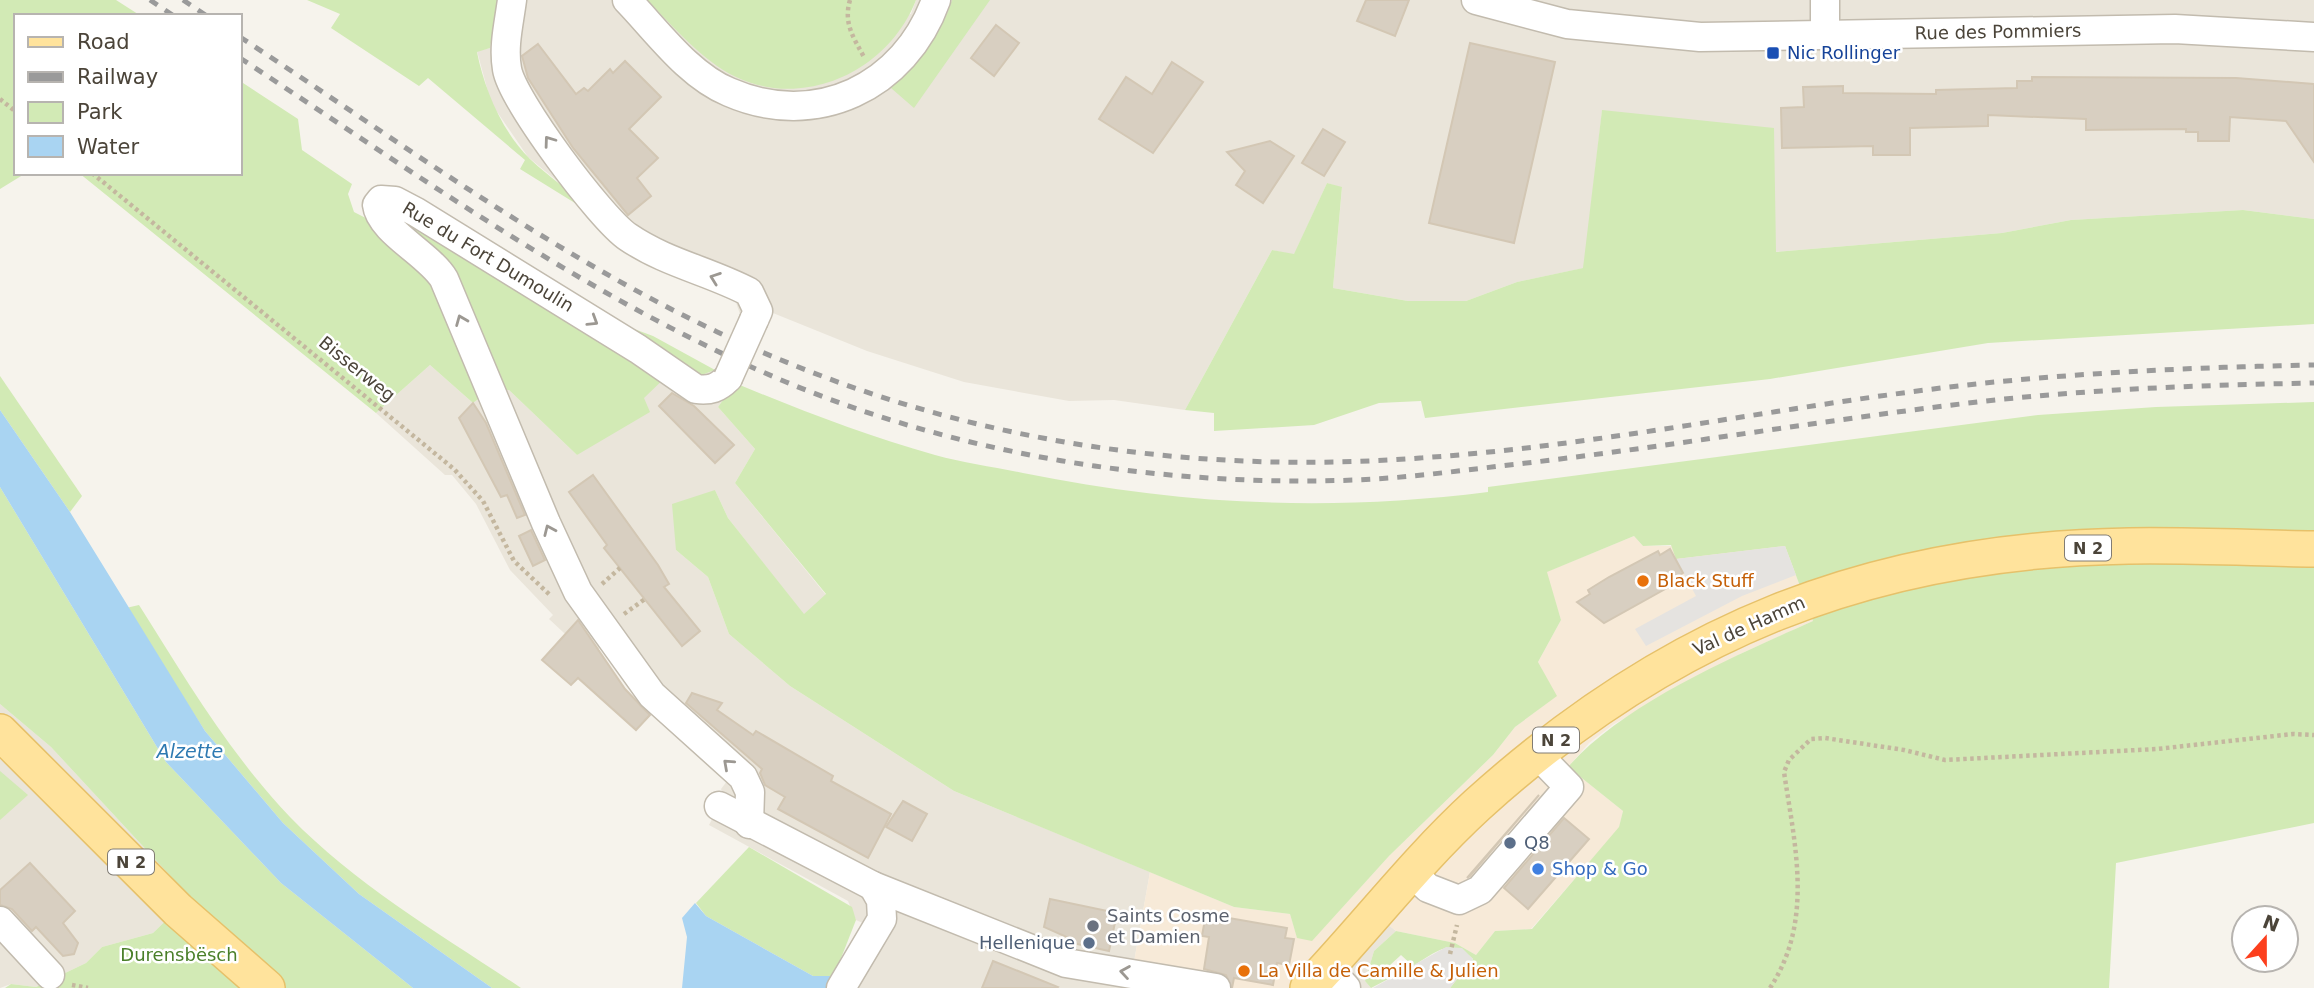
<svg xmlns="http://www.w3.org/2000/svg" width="2314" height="988" font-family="'DejaVu Sans',sans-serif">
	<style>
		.residential { fill: #eae5da }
		.commercial { fill: #f7ead8 }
		.green { fill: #d2eab5 }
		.parking { fill: #e5e3e0 }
		.water { fill: #a9d4f2 }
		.building { fill: #d8cfc1; stroke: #d3c7b4; stroke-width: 2 }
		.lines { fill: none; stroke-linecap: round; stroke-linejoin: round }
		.minor-casing { stroke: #c2bbae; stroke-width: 31 }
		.major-casing { stroke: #e6c16a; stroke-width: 38 }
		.path { stroke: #c4b79f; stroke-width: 4.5; stroke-dasharray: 3.5 3.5; stroke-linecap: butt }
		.minor { stroke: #fff; stroke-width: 28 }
		.major { stroke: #ffe39c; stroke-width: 35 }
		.rail { stroke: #9a9a9a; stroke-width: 5; stroke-dasharray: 9 9; stroke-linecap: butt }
		.minor-bridge-casing { stroke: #c2bbae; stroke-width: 31; stroke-linecap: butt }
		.minor-bridge { stroke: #fff; stroke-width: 28 }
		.oneway { stroke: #9c9892 }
		.transit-dot { fill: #1a4fb4; stroke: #fff; stroke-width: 2.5 }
		.food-dot { fill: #e8710a; stroke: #fff; stroke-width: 2.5 }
		.service-dot { fill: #5c6f8a; stroke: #fff; stroke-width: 2.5 }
		.shop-dot { fill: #3f7fe0; stroke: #fff; stroke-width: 2.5 }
		.worship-dot { fill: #6b7280; stroke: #fff; stroke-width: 2.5 }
		.labels { text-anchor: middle; stroke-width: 5; stroke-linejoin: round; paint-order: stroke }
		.shield { fill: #fff; stroke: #817c74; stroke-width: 2 }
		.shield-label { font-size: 16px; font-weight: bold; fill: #4b4439 }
		.street-label { font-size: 18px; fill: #4b4439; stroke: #fff }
		.transit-label { font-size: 18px; fill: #164399; stroke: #fff; text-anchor: start }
		.food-label { font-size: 18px; fill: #c56008; stroke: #fff; text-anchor: start }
		.service-label { font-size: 18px; fill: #4e5e75; stroke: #fff; text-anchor: start }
		.shop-label { font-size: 18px; fill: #366cbe; stroke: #fff; text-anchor: start }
		.worship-label { font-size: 18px; fill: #5b616d; stroke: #fff; text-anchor: start }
		.park-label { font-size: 18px; fill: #4a7f2a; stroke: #fff }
		.water-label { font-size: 19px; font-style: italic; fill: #2e7ab2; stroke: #fff }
	</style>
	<rect width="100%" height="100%" fill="#f6f3ec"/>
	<g class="residential">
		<path d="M498 0H647L706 57 911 14 916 0H2314V219L2243 210 2071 220 2002 233 1775 252 1602 111 1584 268 1517 282 1466 301H1408L1333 288 1342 188 1327 183 1294 255 1272 250 1185 410 1114 400 1069 401 964 382 867 351 768 311 762 324 740 314 734 297 580 200 528 157 491 103 477 51 490 48Z"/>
		<path d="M430 365 473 403 490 390H509L577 455 671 372 699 376 715 370 735 383 718 407 755 449 735 483 826 595 804 615 728 518 715 490 676 550 708 577 729 634 790 686 954 791 1150 872 1132 973 1216 988H856L887 934 856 920 848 901 709 825 724 796 721 789 730 777 601 646 592 659 549 619 553 615 510 570 476 504 452 475H445L376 413Z"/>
		<path d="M0 704 51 747 190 897 153 933 102 947 86 963 36 987 11 984 0 988Z"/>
		<path d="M1375 914 1396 931 1374 951 1365 981 1371 988H1308Z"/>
	</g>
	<path class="commercial" d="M1634 536 1643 546H1785L1813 621 1740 654 1614 724 1589 743 1568 767 1623 811 1619 828 1531 929 1495 931 1476 955 1455 943 1396 931 1375 914 1308 988H1216L1132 973 1150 872 1234 907 1290 914 1297 937 1312 940 1389 856 1493 755 1515 727 1556 696 1538 662 1561 620 1546 572Z"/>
	<g class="green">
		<path d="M0 0H116L141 16H16V173H26L0 189Z"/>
		<path d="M307 0H498L490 48 477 52C484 88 502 132 530 159 550 178 573 192 591 213L520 169 525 160 428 78 419 86 331 28 340 14Z"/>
		<path d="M647 0H916C889 70 806 110 736 77 701 60 674 27 647 0Z"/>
		<path d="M952 0H990L914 108 891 88C919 63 940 37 952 0Z"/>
		<path d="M240 81 298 119 302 150 352 184 348 194 354 212 397 234 377 205 618 323 653 336 715 370 699 376 671 372 644 398 650 412 577 455 509 390H490L473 403 430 365 376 413 79 173H240Z"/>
		<path d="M1602 110 1774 128 1776 252 2002 233 2071 220 2243 210 2314 219V324L1988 343 1770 379 1425 418 1421 401 1379 403 1314 425 1214 431V413L1185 410 1272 250 1294 254 1327 183 1342 187 1333 288 1408 301H1466L1517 282 1583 268Z"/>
		<path d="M0 376 82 496 70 512 0 410Z"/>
		<path d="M735 383C800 410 867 436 935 455 964 463 994 467 1023 473 1181 505 1328 512 1488 492V487L2038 415 2156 407 2314 402V823L2116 863 2109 988H1450L1473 959C1449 937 1437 952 1413 966L1401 955 1389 966 1396 975 1371 988 1365 981 1374 951 1396 931 1455 943 1476 955 1495 931 1532 929 1619 827 1623 811 1568 767C1624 703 1735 656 1813 621L1785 546 1676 559 1671 545 1643 546 1634 536 1547 572 1561 620 1538 662 1557 696 1515 727 1493 755 1389 856 1312 941 1297 938 1290 914 1234 907 954 791 790 686 729 634 708 577 676 550 672 504 715 490 728 518 804 614 826 594 735 483 755 449 718 407Z"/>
		<path d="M0 487 166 762 281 883 413 988H5L11 984 36 987 86 963 102 947 153 933 190 897 51 747 0 704Z"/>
		<path d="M139 605C185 678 230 754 290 817 357 886 442 935 521 988H492L359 894 283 823 205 731 126 608Z"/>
		<path d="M0 771 28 795 0 820Z"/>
		<path d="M749 847 852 907 856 920 834 976H813L706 916 696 903Z"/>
	</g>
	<g class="parking">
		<path d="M1785 546 1796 575 1742 596 1646 646 1635 629 1696 596 1676 559Z"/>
		<path d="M1446 947 1462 948 1473 959 1450 988H1373Z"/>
	</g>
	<g class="water">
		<path d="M0 410 70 512 205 731 283 823 359 894 492 988H413L281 883 166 762 0 487Z"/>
		<path d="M695 903 706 916 813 976H834L855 988H682L687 937 682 918Z"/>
	</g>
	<g class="building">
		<path d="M1366 0H1409L1395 36 1357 21Z"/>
		<path d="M996 25 1019 43 994 76 971 58Z"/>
		<path d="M1470 43 1555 62 1514 243 1429 223Z"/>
		<path d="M538 44 576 94 584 88 588 91 610 69 613 73 625 61 661 97 629 129 658 158 637 178 651 196 628 215 573 148 528 78 522 56Z"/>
		<path d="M1172 62 1203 82 1153 153 1099 119 1126 77 1152 94Z"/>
		<path d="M2032 77 2236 78 2314 84V162L2286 121 2230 117 2229 141H2198V132H2186V129L2086 130V119L1988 115V126L1910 128V155H1873V146L1782 148 1781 108 1804 107 1803 87 1843 86V93L1936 94V90L2017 88V81H2032Z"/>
		<path d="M1323 129 1345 142 1324 176 1302 163Z"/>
		<path d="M1270 141 1294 156 1263 203 1236 185 1245 171 1227 152Z"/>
		<path d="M672 393 694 406 734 445 715 463 659 406Z"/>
		<path d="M473 403 486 423 525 515 517 518 507 495 501 497 459 418Z"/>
		<path d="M593 475 658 565 669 584 664 587 700 631 682 646 604 548 607 545 569 492Z"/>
		<path d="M531 530 545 560 533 566 519 536Z"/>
		<path d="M1670 549 1683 573 1673 579 1676 583 1604 623 1577 602 1590 594 1588 590 1609 577 1658 551 1660 555Z"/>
		<path d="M578 620 625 689 650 715 636 730 578 678 571 685 542 660Z"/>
		<path d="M692 693 722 703 717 710 753 735 756 731 833 776 831 781 891 814 868 858 778 809 785 797 765 785 760 773 762 769 686 703Z"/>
		<path d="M1539 795 1470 876 1467 878Z"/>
		<path d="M903 801 927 814 912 841 886 827Z"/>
		<path d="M1564 818 1589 839 1528 909 1504 888Z"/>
		<path d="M30 863 75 911 63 923 78 943 74 954 63 956 36 927 32 931 12 909 0 905V890Z"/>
		<path d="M1050 899 1117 913 1109 951 1068 942 1069 938 1044 927Z"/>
		<path d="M1206 914 1287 928 1285 938 1294 939 1289 965 1277 963 1273 985 1234 978 1232 988 1226 975 1204 969 1209 937 1202 936Z"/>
		<path d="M993 961 1058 987 1057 988H982Z"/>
	</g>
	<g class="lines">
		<defs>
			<g id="minor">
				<path d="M512 0C509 23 503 46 507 69 512 100 601 219 628 237 666 263 709 271 749 292L758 311 754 320"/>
				<path d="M627 0C657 31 688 75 729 92 816 130 905 87 936 0"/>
				<path d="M1476 0 1567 24 1700 37 2175 29 2314 37"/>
				<path d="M1825 0V35"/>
				<path d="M728 378C718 388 710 391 696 389L638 349 416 212 395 201 381 200 377 205C380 231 430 255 444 279L546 523 578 592 652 695 743 777 750 792 749 824"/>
				<path d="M719 806 873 886 1066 963 1216 988"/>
				<path d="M1411 872 1428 888 1459 900 1480 890 1569 787 1537 754"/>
				<path d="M0 921 50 975"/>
				<path d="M1327 967 1346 988"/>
				<path d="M841 988 882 919 881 900 873 886"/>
			</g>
			<g id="major">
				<path d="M0 732 178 910 267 988"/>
				<path d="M1308 988C1365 928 1416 861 1477 805 1668 632 1870 550 2129 546 2190 545 2252 548 2314 549"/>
			</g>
		</defs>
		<use href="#minor" class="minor-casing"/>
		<use href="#major" class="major-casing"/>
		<g class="path">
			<path d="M850 0C843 24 854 38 865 59"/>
			<path d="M0 99 16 112"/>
			<path d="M92 173 454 469 483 501 514 561 551 596"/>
			<path d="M602 584 620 568"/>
			<path d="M624 614 645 599"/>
			<path d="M1450 954 1457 925"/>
			<path d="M72 985 88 988"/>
			<path d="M1770 988C1814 921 1795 846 1784 772L1789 760 1811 739 1825 738 1904 750 1945 760 2157 749 2293 734 2314 735"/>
		</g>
		<use href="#minor" class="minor"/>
		<use href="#major" class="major"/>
		<g class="rail">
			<path d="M150 0 174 16"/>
			<path d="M183 0 207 16"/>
			<path d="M240 37C419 154 595 287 796 366 995 446 1207 474 1420 458 1609 445 1796 403 1985 383 2094 372 2204 367 2314 365"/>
			<path d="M240 58C417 174 590 300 786 382 964 456 1163 487 1355 480 1409 478 1464 470 1518 464 1675 446 1829 419 1986 401 2095 389 2204 385 2314 383"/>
		</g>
		<defs>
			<path id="minor-bridge" d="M728 378 754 320"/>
		</defs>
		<use href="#minor-bridge" class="minor-bridge-casing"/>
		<use href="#minor-bridge" class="minor-bridge"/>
	</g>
	<defs><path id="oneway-chevron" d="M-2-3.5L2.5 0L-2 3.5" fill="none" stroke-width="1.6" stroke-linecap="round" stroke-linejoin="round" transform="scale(1.75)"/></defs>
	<g class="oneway">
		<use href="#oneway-chevron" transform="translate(549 141) rotate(-126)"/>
		<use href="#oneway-chevron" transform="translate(715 278) rotate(-160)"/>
		<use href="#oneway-chevron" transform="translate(461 320) rotate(-112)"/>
		<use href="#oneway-chevron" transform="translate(593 321) rotate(32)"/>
		<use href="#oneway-chevron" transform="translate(549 530) rotate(-114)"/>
		<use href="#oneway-chevron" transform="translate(728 764) rotate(-138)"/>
		<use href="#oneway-chevron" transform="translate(1125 972) rotate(-171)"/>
	</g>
	<rect class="transit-dot" x="1766" y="46" width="14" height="14" rx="3.5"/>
	<g class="food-dot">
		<circle cx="1643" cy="581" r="7"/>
		<circle cx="1244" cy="971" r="7"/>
	</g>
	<g class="service-dot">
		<circle cx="1510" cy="843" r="7"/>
		<circle cx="1089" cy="943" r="7"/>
	</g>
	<circle class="shop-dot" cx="1538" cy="869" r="7"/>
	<circle class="worship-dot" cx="1093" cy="926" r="7"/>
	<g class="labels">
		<g class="shield">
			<rect x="2065" y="535.5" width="46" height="25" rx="5"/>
			<rect x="1533" y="727.5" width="46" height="25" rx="5"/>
			<rect x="108" y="849.5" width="46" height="25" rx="5"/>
		</g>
		<g class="shield-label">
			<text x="2088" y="554">N 2</text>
			<text x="1556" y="746">N 2</text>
			<text x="131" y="868">N 2</text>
		</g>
		<g class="street-label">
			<text transform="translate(1998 32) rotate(-1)" y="6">Rue des Pommiers</text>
			<text transform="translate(488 257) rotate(31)" y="6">Rue du Fort Dumoulin</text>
			<text transform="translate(357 369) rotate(39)" y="6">Bisserweg</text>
			<text transform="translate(1749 626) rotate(-24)" y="6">Val de Hamm</text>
		</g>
		<g class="transit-label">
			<text x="1787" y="59">Nic Rollinger</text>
		</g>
		<g class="food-label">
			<text x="1657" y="587">Black Stuff</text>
			<text x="1258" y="977">La Villa de Camille &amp; Julien</text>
		</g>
		<g class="service-label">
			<text x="1524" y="849">Q8</text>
			<text x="1075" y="949" text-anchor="end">Hellenique</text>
		</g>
		<g class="shop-label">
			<text x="1552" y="875">Shop &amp; Go</text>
		</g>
		<g class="worship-label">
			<text x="1107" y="922">Saints Cosme<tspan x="1107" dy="21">et Damien</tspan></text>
		</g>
		<g class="park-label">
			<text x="179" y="961">Durensbësch</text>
		</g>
		<g class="water-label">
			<text x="190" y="758">Alzette</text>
		</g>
	</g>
	<rect x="14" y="14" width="228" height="161" fill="#ffffff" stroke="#b7b4b0" stroke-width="2"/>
	<rect x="28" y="37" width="35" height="10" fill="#ffe39c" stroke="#b7b4b0" stroke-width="2"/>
	<text x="77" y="49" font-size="21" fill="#4b4439">Road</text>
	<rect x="28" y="72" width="35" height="10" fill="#9a9a9a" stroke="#b7b4b0" stroke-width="2"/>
	<text x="77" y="84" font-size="21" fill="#4b4439">Railway</text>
	<rect x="28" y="102" width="35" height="21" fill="#d2eab5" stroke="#b7b4b0" stroke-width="2"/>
	<text x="77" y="119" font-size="21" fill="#4b4439">Park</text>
	<rect x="28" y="136" width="35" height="21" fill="#a9d4f2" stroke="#b7b4b0" stroke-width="2"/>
	<text x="77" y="154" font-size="21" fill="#4b4439">Water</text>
	<g transform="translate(2265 939) rotate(21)"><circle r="33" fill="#ffffff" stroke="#b7b4b0" stroke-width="2"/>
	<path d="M0-5L12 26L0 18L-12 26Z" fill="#fc3f1d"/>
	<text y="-10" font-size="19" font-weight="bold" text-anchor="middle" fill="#4b4439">N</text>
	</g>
</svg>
